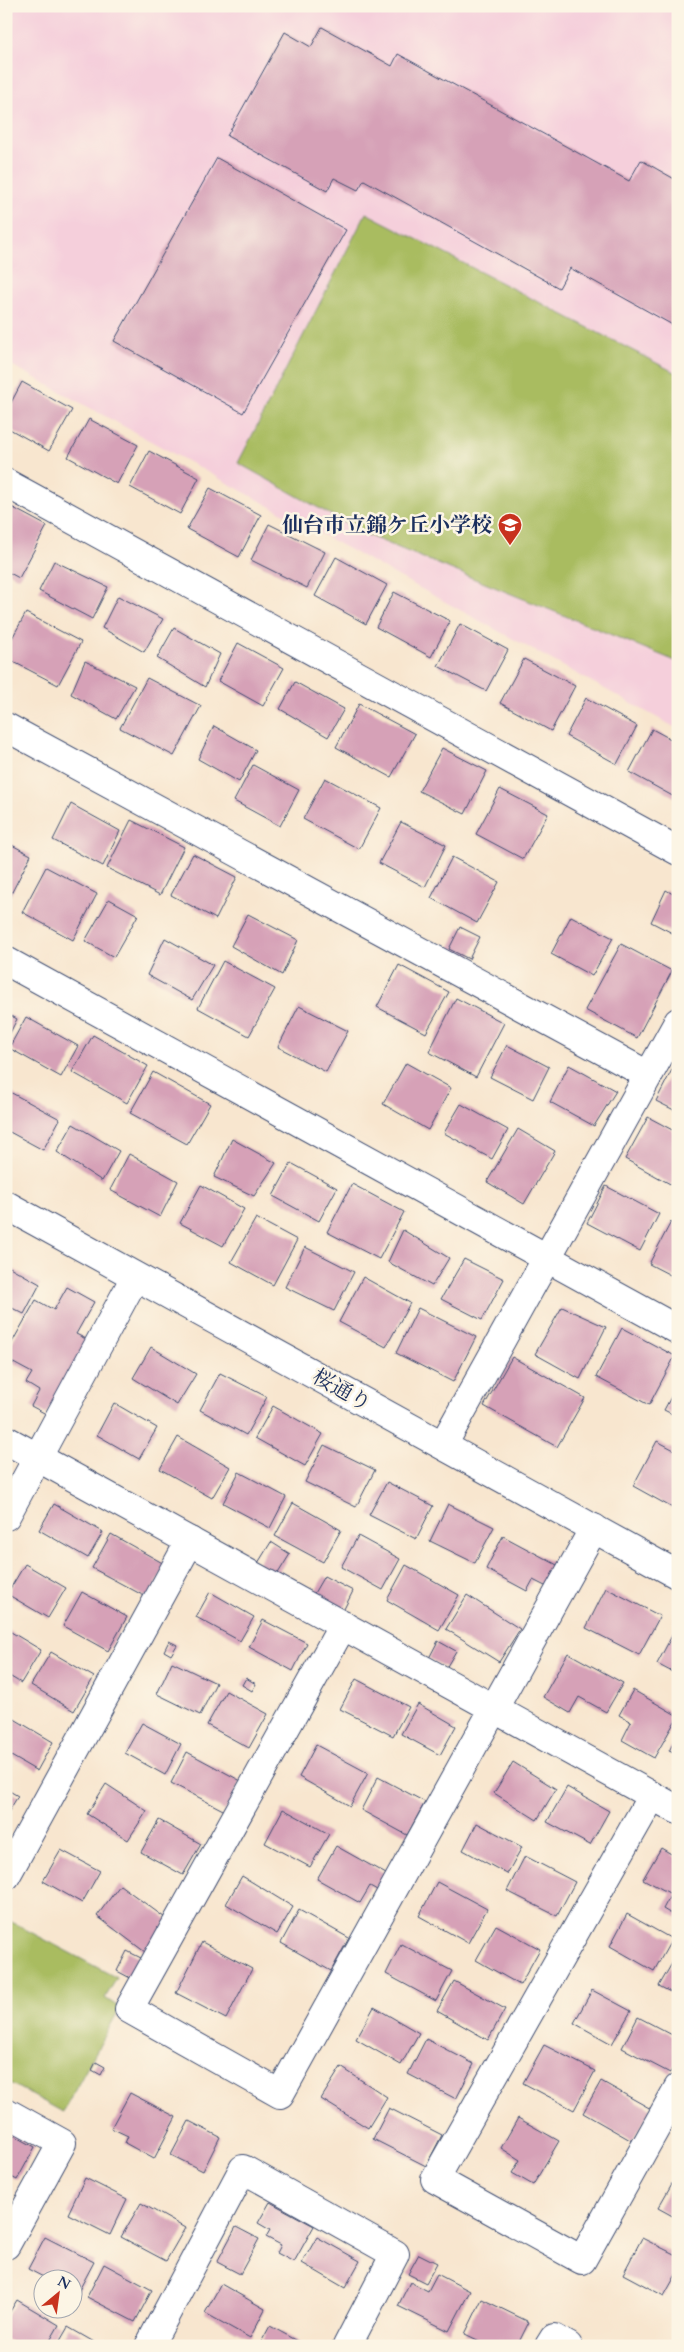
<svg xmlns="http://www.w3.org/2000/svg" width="684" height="2352" font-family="Cardo,'Noto Serif JP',serif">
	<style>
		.built { fill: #f5cfdb }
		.green { fill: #a9bc60; stroke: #62765f }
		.building { fill: #d6a1b7 }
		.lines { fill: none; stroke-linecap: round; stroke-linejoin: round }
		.minor-casing { stroke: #3c4a6f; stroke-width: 30 }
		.minor { stroke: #fff; stroke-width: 28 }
		.labels { text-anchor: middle; stroke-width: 5; stroke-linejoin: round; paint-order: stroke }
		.poi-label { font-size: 21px; font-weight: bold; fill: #1b2f5e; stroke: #fcf5e5; text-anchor: end }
		.street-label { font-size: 21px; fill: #1b2f5e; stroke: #fcf5e5 }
	</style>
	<rect width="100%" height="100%" fill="#fcf5e5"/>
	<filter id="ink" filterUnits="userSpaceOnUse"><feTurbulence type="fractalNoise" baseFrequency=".02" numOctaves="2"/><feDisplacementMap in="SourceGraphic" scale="10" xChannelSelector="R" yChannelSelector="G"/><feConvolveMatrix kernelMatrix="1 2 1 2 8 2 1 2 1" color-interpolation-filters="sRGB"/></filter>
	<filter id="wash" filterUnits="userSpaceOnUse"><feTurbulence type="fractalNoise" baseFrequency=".0096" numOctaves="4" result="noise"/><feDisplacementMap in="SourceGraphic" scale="20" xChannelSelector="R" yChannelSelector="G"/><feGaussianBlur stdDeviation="1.12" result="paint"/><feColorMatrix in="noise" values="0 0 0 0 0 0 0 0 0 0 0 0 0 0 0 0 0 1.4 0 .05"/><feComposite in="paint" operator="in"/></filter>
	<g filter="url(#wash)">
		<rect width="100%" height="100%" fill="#f8e6cf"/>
		<path class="built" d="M15 6H678V729L6 362V32Z"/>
		<g class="green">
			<path d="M366 213 678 374V662L367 535 238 463Z"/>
			<path d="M6 1919 117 1978 105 1998 120 2008 63 2112 6 2081Z"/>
		</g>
		<g id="blocks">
			<g class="building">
				<path d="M322 27 392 66 398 54 629 181 641 160 678 181V328L570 268 559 288 364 180 358 190 334 178 327 191 227 136 285 32 311 47Z"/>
				<path d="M217 158 346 230 243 413 114 341Z"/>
				<path d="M22 382 72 410 49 451 6 427V412Z"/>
				<path d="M89 419 138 445 117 484 68 457Z"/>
				<path d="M149 451 199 478 180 514 130 487Z"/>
				<path d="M210 488 261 515 239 557 187 529Z"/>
				<path d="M6 504 47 526 19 578 6 571Z"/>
				<path d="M269 524 325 552 307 588 251 560Z"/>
				<path d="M336 557 387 585 366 624 315 596Z"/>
				<path d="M54 561 108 587 92 619 39 591Z"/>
				<path d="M394 592 450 621 431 657 376 627Z"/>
				<path d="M118 596 163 619 144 652 102 628Z"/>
				<path d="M26 613 81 642 58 685 6 658V649Z"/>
				<path d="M460 624 508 650 486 691 438 666Z"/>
				<path d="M174 628 220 654 205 687 157 658Z"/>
				<path d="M238 643 284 668 263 706 218 681Z"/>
				<path d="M524 659 575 686 551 731 500 703Z"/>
				<path d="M85 661 135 686 116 719 71 694Z"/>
				<path d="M147 678 201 706 174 756 120 728Z"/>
				<path d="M295 682 344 709 328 737 280 709Z"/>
				<path d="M586 698 637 726 617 764 566 736Z"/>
				<path d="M359 704 415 734 391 777 336 747Z"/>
				<path d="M214 726 256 750 239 782 198 759Z"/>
				<path d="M652 729 678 743V799L629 772Z"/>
				<path d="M442 748 487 771 465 814 419 791Z"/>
				<path d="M253 765 299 790 280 826 234 801Z"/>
				<path d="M325 778 381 808 359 849 303 819Z"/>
				<path d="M500 789 548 814 523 859 476 834Z"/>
				<path d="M71 804 120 831 103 866 53 840Z"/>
				<path d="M131 820 184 847 160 895 107 868Z"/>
				<path d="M401 822 446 845 425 887 379 863Z"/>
				<path d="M6 842 31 855 10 896 6 894Z"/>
				<path d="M193 854 237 877 216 919 171 895Z"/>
				<path d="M452 857 499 882 477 923 431 898Z"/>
				<path d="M46 867 97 894 73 940 22 912Z"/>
				<path d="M666 890 678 897V936L651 922Z"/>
				<path d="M109 899 138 915 114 957 85 941Z"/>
				<path d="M248 914 298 940 282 975 231 946Z"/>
				<path d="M571 916 613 938 592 976 551 954Z"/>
				<path d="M460 927 480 937 469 959 449 949Z"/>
				<path d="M165 938 213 965 192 1000 147 975Z"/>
				<path d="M621 944 672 971 637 1038 585 1010Z"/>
				<path d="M223 961 275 989 249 1036 198 1008Z"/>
				<path d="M399 965 449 992 426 1033 377 1007Z"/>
				<path d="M456 998 504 1023 476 1077 429 1052Z"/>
				<path d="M299 1006 348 1031 326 1072 278 1047Z"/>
				<path d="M6 1013 17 1019 6 1041Z"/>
				<path d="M26 1017 78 1046 61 1077 9 1048Z"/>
				<path d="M93 1035 148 1066 127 1103 72 1072Z"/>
				<path d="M507 1045 549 1067 533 1099 490 1077Z"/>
				<path d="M678 1058V1112L656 1101Z"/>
				<path d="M406 1063 451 1088 428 1130 383 1104Z"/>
				<path d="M569 1065 616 1091 594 1126 550 1102Z"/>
				<path d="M153 1072 210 1104 187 1144 130 1113Z"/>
				<path d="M8 1091 60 1119 43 1150 6 1130Z"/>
				<path d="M461 1104 508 1130 492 1159 444 1133Z"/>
				<path d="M648 1117 678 1133V1175L672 1185 625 1159Z"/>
				<path d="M73 1124 119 1151 102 1181 57 1152Z"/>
				<path d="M518 1129 555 1151 524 1204 487 1182Z"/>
				<path d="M232 1139 276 1163 254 1196 214 1177Z"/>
				<path d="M129 1154 178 1181 160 1217 110 1190Z"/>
				<path d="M291 1163 337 1188 319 1221 273 1196Z"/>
				<path d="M352 1184 404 1212 379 1259 327 1232Z"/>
				<path d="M201 1185 244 1209 223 1246 180 1223Z"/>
				<path d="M606 1186 659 1214 640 1251 587 1223Z"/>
				<path d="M256 1218 297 1240 273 1285 231 1262Z"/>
				<path d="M671 1222 678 1225V1279L649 1264Z"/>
				<path d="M403 1230 449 1258 432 1286 388 1262Z"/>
				<path d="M305 1247 354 1272 334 1311 285 1287Z"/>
				<path d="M464 1259 504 1279 482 1320 441 1299Z"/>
				<path d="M6 1265 40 1284 24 1314 6 1305Z"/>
				<path d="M363 1277 410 1303 386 1347 339 1322Z"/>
				<path d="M67 1287 94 1302 76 1334 88 1340 46 1414 31 1406 39 1391 26 1383 32 1373 6 1359V1353L36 1300 54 1310Z"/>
				<path d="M562 1307 606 1327 580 1379 535 1354Z"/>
				<path d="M418 1308 476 1337 453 1382 396 1353Z"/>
				<path d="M622 1328 675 1356 649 1405 596 1377Z"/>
				<path d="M151 1347 196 1374 177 1405 133 1378Z"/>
				<path d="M512 1357 585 1398 557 1447 484 1406Z"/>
				<path d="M220 1373 267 1397 246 1435 200 1410Z"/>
				<path d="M678 1384V1417L664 1410Z"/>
				<path d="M114 1403 157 1428 139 1459 97 1435Z"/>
				<path d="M273 1406 323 1434 305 1466 255 1438Z"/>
				<path d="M178 1437 230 1467 212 1498 160 1469Z"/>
				<path d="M657 1441 678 1452V1511L633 1486Z"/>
				<path d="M324 1445 375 1470 356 1507 305 1482Z"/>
				<path d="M239 1472 286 1497 270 1528 223 1503Z"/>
				<path d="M387 1482 433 1506 416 1539 369 1515Z"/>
				<path d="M293 1503 341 1530 323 1562 275 1536Z"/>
				<path d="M54 1504 103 1532 88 1558 39 1530Z"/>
				<path d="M448 1504 494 1527 475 1563 430 1541Z"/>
				<path d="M111 1534 166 1565 148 1598 92 1568Z"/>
				<path d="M358 1536 400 1559 383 1590 341 1567Z"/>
				<path d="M503 1536 559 1566 547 1587 533 1580 527 1591 486 1569Z"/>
				<path d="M271 1542 290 1554 277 1575 258 1563Z"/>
				<path d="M25 1564 66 1588 48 1618 7 1594Z"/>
				<path d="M406 1565 459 1595 439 1630 387 1600Z"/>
				<path d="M324 1576 353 1591 343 1611 313 1595Z"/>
				<path d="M606 1588 660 1616 639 1655 586 1628Z"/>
				<path d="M82 1592 127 1617 108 1651 63 1626Z"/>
				<path d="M210 1592 254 1617 240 1641 196 1617Z"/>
				<path d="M467 1595 520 1629 499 1662 446 1629Z"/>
				<path d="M263 1620 307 1643 293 1671 249 1647Z"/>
				<path d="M6 1629 41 1650 21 1683 6 1674Z"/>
				<path d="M675 1630 678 1631V1675L657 1664Z"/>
				<path d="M169 1641 177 1645 171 1655 164 1651Z"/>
				<path d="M438 1641 456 1651 446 1668 429 1658Z"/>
				<path d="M51 1652 94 1677 74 1711 31 1685Z"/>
				<path d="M568 1653 623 1683 606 1712 579 1697 570 1713 543 1697Z"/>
				<path d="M172 1662 216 1683 200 1715 157 1694Z"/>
				<path d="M246 1678 256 1684 252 1691 242 1685Z"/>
				<path d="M356 1679 409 1707 393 1736 340 1709Z"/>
				<path d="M633 1690 678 1716 654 1758 622 1740 631 1722 619 1715Z"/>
				<path d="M226 1691 268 1714 249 1748 207 1725Z"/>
				<path d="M418 1704 456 1726 440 1755 401 1734Z"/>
				<path d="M6 1714 53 1742 37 1771 6 1753Z"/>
				<path d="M142 1723 181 1744 165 1775 125 1753Z"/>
				<path d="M678 1734V1755L669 1751Z"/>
				<path d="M316 1745 368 1773 350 1806 299 1777Z"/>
				<path d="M187 1752 241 1781 225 1811 171 1783Z"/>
				<path d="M513 1762 556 1789 537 1820 494 1793Z"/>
				<path d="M378 1777 425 1802 407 1835 361 1810Z"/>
				<path d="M106 1784 147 1811 128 1840 87 1814Z"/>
				<path d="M567 1787 609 1811 590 1845 547 1822Z"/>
				<path d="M6 1789 18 1796 6 1816Z"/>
				<path d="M283 1809 329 1834 310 1867 265 1843Z"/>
				<path d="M159 1820 201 1844 183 1875 141 1852Z"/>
				<path d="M477 1823 522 1847 507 1874 463 1850Z"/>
				<path d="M336 1846 386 1874 377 1890 370 1886 360 1903 317 1879Z"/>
				<path d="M661 1848 678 1858V1918L663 1909 671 1894 643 1879Z"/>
				<path d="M61 1850 100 1871 82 1903 43 1881Z"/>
				<path d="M525 1856 575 1882 557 1916 507 1891Z"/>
				<path d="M242 1876 293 1907 277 1934 226 1904Z"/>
				<path d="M437 1882 487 1909 468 1943 419 1916Z"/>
				<path d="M120 1885 168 1920 145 1952 97 1916Z"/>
				<path d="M299 1910 349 1938 331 1971 281 1943Z"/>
				<path d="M627 1914 672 1939 654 1971 610 1946Z"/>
				<path d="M496 1925 540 1949 520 1985 476 1960Z"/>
				<path d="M202 1942 252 1969 226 2019 176 1993Z"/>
				<path d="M401 1944 452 1971 436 2001 386 1974Z"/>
				<path d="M127 1951 147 1961 136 1981 117 1971Z"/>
				<path d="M678 1953V1996L659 1986Z"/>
				<path d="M454 1981 505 2009 488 2040 437 2011Z"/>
				<path d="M592 1990 631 2011 612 2044 574 2023Z"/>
				<path d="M374 2007 419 2033 401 2065 356 2039Z"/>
				<path d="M638 2017 678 2038V2058L670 2073 622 2048Z"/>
				<path d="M426 2039 474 2064 456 2099 408 2074Z"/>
				<path d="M544 2045 595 2071 574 2110 523 2083Z"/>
				<path d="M96 2062 105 2067 101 2075 92 2070Z"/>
				<path d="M341 2067 387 2097 368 2128 321 2099Z"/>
				<path d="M601 2081 651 2109 632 2141 583 2113Z"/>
				<path d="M130 2093 176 2117 154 2159 125 2143 128 2136 111 2128Z"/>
				<path d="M389 2108 442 2135 426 2166 373 2139Z"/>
				<path d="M518 2118 559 2141 533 2185 512 2173 520 2160 501 2148Z"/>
				<path d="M189 2121 220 2137 203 2171 171 2155Z"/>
				<path d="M6 2131 35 2147 17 2180 6 2174Z"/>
				<path d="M678 2173V2219L658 2208Z"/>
				<path d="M85 2178 127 2199 110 2235 68 2214Z"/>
				<path d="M270 2202 314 2226 294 2262 277 2253 281 2245 266 2237 270 2230 258 2223Z"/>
				<path d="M141 2203 185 2228 166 2261 121 2237Z"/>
				<path d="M236 2227 259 2239 240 2274 217 2262Z"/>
				<path d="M45 2237 94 2262 77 2294 72 2291V2280H49L28 2269Z"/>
				<path d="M317 2237 360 2261 345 2288 302 2263Z"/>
				<path d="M642 2238 678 2256V2271L664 2296 623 2274Z"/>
				<path d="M419 2254 437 2263 426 2283 408 2274Z"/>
				<path d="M104 2264 152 2290 135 2322 87 2297Z"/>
				<path d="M437 2274 470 2291 449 2331 398 2306 410 2282 428 2291Z"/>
				<path d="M221 2284 265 2309 250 2338 205 2313Z"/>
				<path d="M482 2299 529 2322 517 2346H490L465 2334Z"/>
				<path d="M17 2300 59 2325 47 2346H18L6 2339V2318Z"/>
				<path d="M270 2326 307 2346H259Z"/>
				<path d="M68 2327 101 2346H57Z"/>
			</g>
		</g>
	</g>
	<g filter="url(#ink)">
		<use href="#blocks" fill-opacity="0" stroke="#3c4a6f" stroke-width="1"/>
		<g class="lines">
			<defs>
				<g id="minor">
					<path d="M6 483 678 851"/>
					<path d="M6 727 648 1075"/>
					<path d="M6 961 678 1330"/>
					<path d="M6 1205 678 1575"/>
					<path d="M6 1440 678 1810"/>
					<path d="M443 1445 678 1022"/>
					<path d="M6 1516 135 1277"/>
					<path d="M343 1625 129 2009 280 2094 594 1528"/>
					<path d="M652 1796 435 2179 582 2260 678 2088"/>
					<path d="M6 1876 190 1541"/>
					<path d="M6 2112 62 2143 6 2245"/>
					<path d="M149 2346 243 2169 395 2254 347 2346"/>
					<path d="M549 2346 554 2338 568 2346"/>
				</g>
			</defs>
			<use href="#minor" class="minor-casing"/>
			<use href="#minor" class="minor"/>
		</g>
	</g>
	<defs>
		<symbol id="school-pin" viewBox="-11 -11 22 30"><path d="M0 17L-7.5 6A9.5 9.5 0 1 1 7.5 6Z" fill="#c8321e" stroke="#fcf5e5"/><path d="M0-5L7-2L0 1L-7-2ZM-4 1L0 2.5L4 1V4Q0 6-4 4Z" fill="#fff"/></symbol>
	</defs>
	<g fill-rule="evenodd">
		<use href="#school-pin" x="496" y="511" width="28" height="38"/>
	</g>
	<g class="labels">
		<g class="poi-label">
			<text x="492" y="532">仙台市立錦ケ丘小学校</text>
		</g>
		<g class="street-label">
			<text transform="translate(342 1390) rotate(29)" y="7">桜通り</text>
		</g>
	</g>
	<rect width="684" height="2352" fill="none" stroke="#fcf5e5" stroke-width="25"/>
	<g transform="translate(58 2294) rotate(29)"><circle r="24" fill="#fcf5e5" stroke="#a2a6af"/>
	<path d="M0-4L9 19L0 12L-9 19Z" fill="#c8321e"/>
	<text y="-8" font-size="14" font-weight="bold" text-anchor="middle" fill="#1b2f5e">N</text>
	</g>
</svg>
